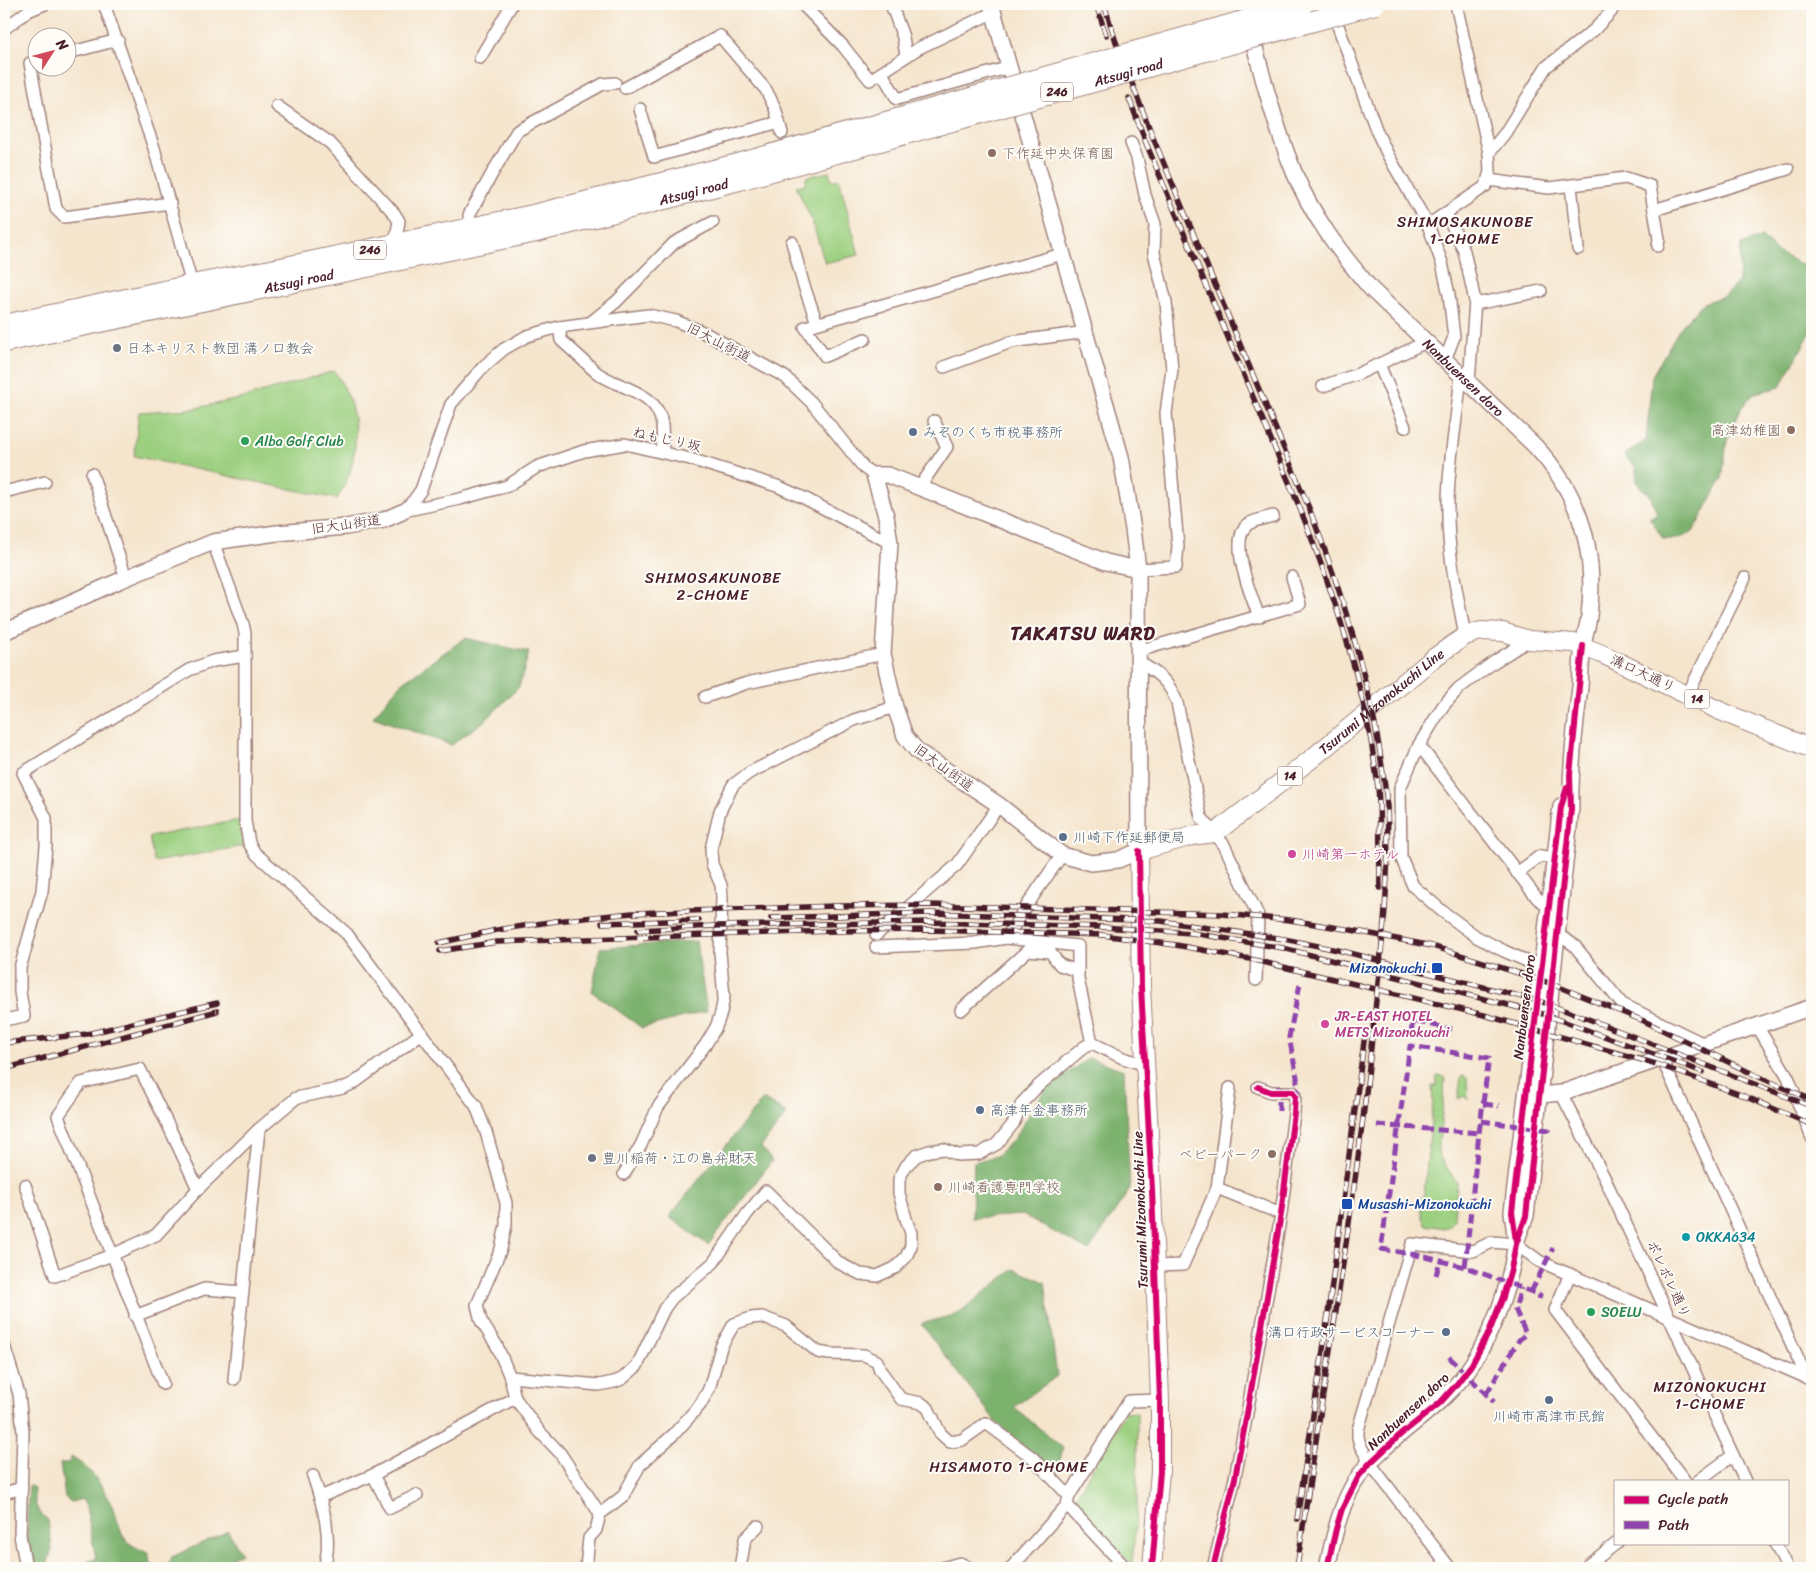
<svg xmlns="http://www.w3.org/2000/svg" width="1816" height="1572" font-family="Sriracha,'Klee One',sans-serif">
	<style>
		.green { fill: #9cd080; stroke: #737856 }
		.forest { fill: #7db26e; stroke: #64684c }
		.lines { fill: none; stroke-linecap: round; stroke-linejoin: round }
		.street-casing { stroke: #a0827c; stroke-width: 14 }
		.secondary-casing { stroke: #a0827c; stroke-width: 18 }
		.primary-casing { stroke: #a0827c; stroke-width: 20 }
		.highway-casing { stroke: #a0827c; stroke-width: 22 }
		.street { stroke: #fff; stroke-width: 11 }
		.secondary { stroke: #fff; stroke-width: 15 }
		.primary { stroke: #fff; stroke-width: 18 }
		.highway { stroke: #fff; stroke-width: 20 }
		.rail-casing { stroke: #4a1f2b; stroke-width: 5.5 }
		.rail { stroke: #fdfcf7; stroke-width: 4; stroke-dasharray: 11; stroke-linecap: butt }
		.highway-bridge-casing { stroke: #a0827c; stroke-width: 22; stroke-linecap: butt }
		.highway-bridge { stroke: #fff; stroke-width: 20 }
		.quiet { stroke: #8e44ad; stroke-width: 5; stroke-dasharray: 10 5; stroke-linecap: butt }
		.cycleway-casing { stroke: #fdfcf7; stroke-width: 9 }
		.cycleway { stroke: #d6006c; stroke-width: 6 }
		.education-dot { fill: #8d6e63; stroke: #fdfcf7; stroke-width: 2 }
		.worship-dot { fill: #6b7280; stroke: #fdfcf7; stroke-width: 2 }
		.service-dot { fill: #5c6f8a; stroke: #fdfcf7; stroke-width: 2 }
		.leisure-dot { fill: #2e9e5b; stroke: #fdfcf7; stroke-width: 2 }
		.hotel-dot { fill: #d1479c; stroke: #fdfcf7; stroke-width: 2 }
		.transit-dot { fill: #1a4fb4; stroke: #fdfcf7; stroke-width: 2 }
		.culture-dot { fill: #0f9aa8; stroke: #fdfcf7; stroke-width: 2 }
		.labels { text-anchor: middle; stroke-width: 4; stroke-linejoin: round; paint-order: stroke }
		.shield { fill: #fdfcf7; stroke: #806168; stroke-width: 1 }
		.shield-label { font-size: 12px; font-weight: bold; fill: #4a1f2b }
		.street-label { font-size: 14px; fill: #4a1f2b; stroke: #fdfcf7 }
		.education-label { font-size: 14px; fill: #785e54; stroke: #fdfcf7; text-anchor: start }
		.worship-label { font-size: 14px; fill: #5b616d; stroke: #fdfcf7; text-anchor: start }
		.service-label { font-size: 14px; fill: #4e5e75; stroke: #fdfcf7; text-anchor: start }
		.leisure-label { font-size: 14px; fill: #27864d; stroke: #fdfcf7; text-anchor: start }
		.hotel-label { font-size: 14px; fill: #b23c85; stroke: #fdfcf7; text-anchor: start }
		.transit-label { font-size: 14px; fill: #164399; stroke: #fdfcf7; text-anchor: end }
		.culture-label { font-size: 14px; fill: #0d838f; stroke: #fdfcf7; text-anchor: start }
		.neighbourhood-label { font-size: 15px; letter-spacing: 1px; fill: #4a1f2b; stroke: #fdfcf7 }
		.district-label { font-size: 19px; font-weight: bold; letter-spacing: 1px; fill: #4a1f2b; stroke: #fdfcf7 }
	</style>
	<rect width="100%" height="100%" fill="#fdfcf7"/>
	<filter id="ink" filterUnits="userSpaceOnUse"><feTurbulence type="fractalNoise" baseFrequency=".02" numOctaves="2"/><feDisplacementMap in="SourceGraphic" scale="10" xChannelSelector="R" yChannelSelector="G"/><feConvolveMatrix kernelMatrix="1 2 1 2 8 2 1 2 1" color-interpolation-filters="sRGB"/></filter>
	<filter id="wash" filterUnits="userSpaceOnUse"><feTurbulence type="fractalNoise" baseFrequency=".0096" numOctaves="4" result="noise"/><feDisplacementMap in="SourceGraphic" scale="20" xChannelSelector="R" yChannelSelector="G"/><feGaussianBlur stdDeviation="1.12" result="paint"/><feColorMatrix in="noise" values="0 0 0 0 0 0 0 0 0 0 0 0 0 0 0 0 0 1.4 0 .05"/><feComposite in="paint" operator="in"/></filter>
	<g filter="url(#wash)">
		<rect width="100%" height="100%" fill="#f5e5cd"/>
		<g class="green">
			<path d="M829 172 832 180 839 179 859 255 825 263 812 221 796 186 806 184V177Z"/>
			<path d="M334 371C362 409 362 460 337 499L134 456 139 412 191 409 244 398Z"/>
			<path d="M239 820 244 846 154 862 149 837Z"/>
			<path d="M1440 1075 1444 1077 1445 1080 1438 1154 1457 1183 1454 1219 1450 1226 1444 1228 1426 1225C1420 1217 1420 1207 1422 1197L1424 1195 1433 1102 1432 1086H1436L1437 1076Z"/>
			<path d="M1463 1076 1467 1078 1468 1100 1464 1096 1458 1099 1461 1077Z"/>
			<path d="M1126 1411 1137 1413V1508L1132 1564 1074 1500Z"/>
		</g>
		<g class="forest">
			<path d="M1762 237 1777 252 1812 270V330L1780 387 1755 393 1742 407 1727 441 1722 479 1693 532 1678 539H1663L1650 518 1657 513 1649 493C1637 487 1636 481 1636 468L1624 455 1646 440 1652 376 1680 328 1703 303 1724 296 1739 281 1741 245Z"/>
			<path d="M465 638 529 652 519 687 487 719 451 745 373 717 400 684Z"/>
			<path d="M696 941 707 1011 642 1028 592 992 600 948Z"/>
			<path d="M1089 1058 1124 1070 1130 1189 1089 1251 1023 1215 972 1218 974 1162 996 1156 1013 1140 1046 1088Z"/>
			<path d="M763 1099 787 1114 761 1147 772 1161 708 1245 669 1217Z"/>
			<path d="M1014 1269 1045 1282 1057 1376 1014 1407 1063 1448 1056 1477 996 1422 921 1324 957 1314Z"/>
			<path d="M71 1457C93 1469 106 1490 115 1513 118 1521 120 1532 125 1539 131 1546 140 1549 148 1553L151 1563 157 1568H88V1561L96 1559 86 1507 82 1499 71 1502 65 1497 60 1464 70 1462Z"/>
			<path d="M29 1485 34 1488C35 1505 35 1510 48 1520L52 1550 46 1568H32C25 1540 27 1513 29 1485Z"/>
			<path d="M228 1531 241 1553 210 1568H161L166 1567 172 1557Z"/>
		</g>
	</g>
	<g filter="url(#ink)">
		<g class="lines">
			<defs>
				<g id="street">
					<path d="M104 4 154 148 192 285"/>
					<path d="M802 4 843 46 870 80 919 48 994 12"/>
					<path d="M891 4 903 37 906 56"/>
					<path d="M1330 4 1377 132 1388 155 1428 225 1442 263 1449 295 1454 337 1445 360"/>
					<path d="M4 29 28 11 45 4"/>
					<path d="M68 53 118 40"/>
					<path d="M480 58 512 4"/>
					<path d="M38 61 30 63 56 209 64 217 170 203"/>
					<path d="M882 73 897 99 1010 67"/>
					<path d="M625 88 720 36 766 90 775 108 782 133"/>
					<path d="M277 106 330 143 394 213 399 221 395 244"/>
					<path d="M640 109 654 157 779 122"/>
					<path d="M1131 143 1137 158 1145 195 1155 224 1154 253 1166 302 1172 369 1166 413 1178 546 1176 567 1138 569"/>
					<path d="M1489 153 1505 133 1546 67 1594 30 1611 12 1614 4"/>
					<path d="M1488 180 1549 188 1626 178 1650 186 1659 239 1658 246"/>
					<path d="M1571 186 1578 249"/>
					<path d="M1654 210 1788 169"/>
					<path d="M1446 213 1464 251 1475 301 1469 382"/>
					<path d="M1428 225 1486 186 1490 171 1489 153 1456 4"/>
					<path d="M471 228 469 215 493 172 517 131 603 84 615 83"/>
					<path d="M792 242 803 283 817 323"/>
					<path d="M1475 304 1541 291"/>
					<path d="M591 322 616 302 674 243 713 222"/>
					<path d="M559 327 561 340 596 372C618 389 658 390 662 425 663 434 662 443 663 452"/>
					<path d="M865 339 825 356 805 327 1062 254"/>
					<path d="M1379 364 1405 427"/>
					<path d="M944 367 1011 342 1087 332"/>
					<path d="M1461 374C1457 421 1447 468 1448 515 1448 556 1458 596 1465 636"/>
					<path d="M1323 386 1358 374 1426 342"/>
					<path d="M92 474 126 578"/>
					<path d="M919 488 947 447 934 421"/>
					<path d="M4 492 45 482"/>
					<path d="M403 511 460 499 507 486 537 467 584 451 625 444 690 459 777 486 804 498 890 543"/>
					<path d="M402 512 413 501 421 490 451 404 483 367 504 349 527 336 559 327 648 315 676 321 703 332 785 377 812 403 864 468 874 475"/>
					<path d="M213 542 243 624 245 633V821L249 843 255 853 347 934 476 1106 486 1132 506 1203V1225L501 1249 477 1305 481 1321 497 1346 510 1377 515 1398 539 1431 560 1453 600 1514"/>
					<path d="M1259 617C1252 597 1228 542 1247 525 1253 520 1266 518 1273 516"/>
					<path d="M1529 640 1494 662 1459 688 1443 706 1419 745 1400 788 1401 857 1413 886 1442 911 1477 937 1504 951 1529 962 1542 965"/>
					<path d="M1138 651 1300 604 1292 577"/>
					<path d="M1138 662C1157 672 1170 682 1177 703L1201 817 1224 845 1258 915 1256 980"/>
					<path d="M1688 694 1745 578"/>
					<path d="M705 697 747 683 883 654"/>
					<path d="M1419 745 1537 898 1549 907"/>
					<path d="M1517 873 1540 856 1555 858"/>
					<path d="M1557 934 1574 945 1622 1004 1704 1044"/>
					<path d="M876 935 957 865 999 805"/>
					<path d="M1006 938 1038 889 1062 855"/>
					<path d="M876 947 975 943 1006 938 1078 946V979L1092 1043"/>
					<path d="M961 1010 1028 950 1050 952 1060 965 1078 971"/>
					<path d="M4 1020 24 1016 20 992V968L42 891 46 846V818L23 773 189 670 213 661 245 656"/>
					<path d="M1757 1026 1788 1077 1812 1138"/>
					<path d="M1662 1059 1807 1378"/>
					<path d="M1561 1093 1605 1179 1745 1481"/>
					<path d="M624 1174 641 1145 658 1107 706 1044 716 1027 721 1013 724 997 720 952 722 897 721 885 712 864 711 849 720 811 733 785 749 773 854 720 895 707"/>
					<path d="M25 1185 55 1276 112 1255 156 1235 198 1189 259 1129 296 1098 343 1088 354 1083 422 1033"/>
					<path d="M1217 1188 1281 1214"/>
					<path d="M1156 1266 1183 1265 1217 1188 1230 1088"/>
					<path d="M1570 1274 1555 1310 1685 1481"/>
					<path d="M135 1316 204 1289 243 1292"/>
					<path d="M4 1345 19 1394 23 1432 20 1535 26 1568"/>
					<path d="M510 1377 599 1385 614 1382 622 1379 637 1366 664 1309 672 1298 713 1263 747 1214 766 1191 839 1263 860 1274 877 1276 895 1268 906 1257 911 1246V1233L906 1219 899 1193V1179L906 1166 916 1156 929 1151 943 1149 958 1155 979 1154 997 1144 1013 1124 1022 1103 1037 1087 1084 1047 1092 1043 1123 1058 1146 1065"/>
					<path d="M234 1379 259 1129"/>
					<path d="M163 1384 58 1116 81 1083 140 1069 170 1129 198 1189"/>
					<path d="M373 1475 390 1508 417 1495"/>
					<path d="M313 1476C323 1505 333 1537 324 1568"/>
					<path d="M1698 1481 1733 1455"/>
					<path d="M4 1493 22 1488"/>
					<path d="M1069 1496 1129 1401 1160 1400"/>
					<path d="M320 1497 373 1475 515 1398"/>
					<path d="M1067 1505 1126 1568"/>
					<path d="M1775 1543 1787 1568"/>
					<path d="M586 1568 589 1538 596 1530 600 1514 623 1496 640 1465 674 1434 700 1405 709 1389 721 1347 734 1324 751 1318 762 1317 786 1326 818 1352 829 1354 864 1355 877 1361 880 1370 901 1399 921 1403 928 1408 940 1433 950 1442 962 1440 986 1423 1033 1458 1069 1496 1067 1505 1011 1568"/>
					<path d="M740 1568 745 1539 758 1526"/>
					<path d="M942 1568 960 1563 970 1568"/>
					<path d="M1213 1568 1235 1478 1248 1408 1281 1214 1294 1113 1295 1096 1293 1092H1271L1258 1087"/>
					<path d="M1450 1568 1370 1463 1360 1445 1358 1437V1430L1412 1244 1473 1251 1492 1242 1516 1244 1539 1261 1812 1380"/>
					<path d="M1584 1568 1617 1543"/>
				</g>
				<g id="secondary">
					<path d="M991 4 1121 457 1133 529 1138 569 1139 851 1118 860 1091 863 1062 855 999 805 917 751 905 736 895 707 883 654 890 543 886 516 874 475H888L1106 562 1138 569"/>
					<path id="s1" d="M1244 4C1258 60 1272 118 1294 172 1312 216 1341 254 1372 290L1534 445C1580 493 1597 550 1589 616 1588 626 1584 636 1583 646 1581 659 1581 674 1580 687 1575 728 1570 768 1571 809L1526 1216C1523 1225 1518 1234 1516 1244 1514 1253 1513 1262 1511 1270 1503 1303 1490 1336 1472 1364 1443 1410 1390 1433 1359 1476 1340 1503 1334 1536 1327 1568"/>
					<path d="M4 632 121 580 213 542 277 533 346 527 384 520 402 512"/>
					<path d="M1530 1094 1540 1095 1561 1093 1812 1007"/>
					<path d="M1516 1242 1512 1212 1561 806"/>
				</g>
				<g id="primary">
					<path id="s2" d="M1152 1568 1160 1471V1400L1152 1190 1141 987 1139 851 1192 836 1213 833 1219 830 1310 760 1435 657 1465 636 1481 631 1503 632 1529 640 1574 643 1602 654 1718 710 1812 749"/>
				</g>
				<g id="highway">
					<path d="M4 325 192 285 276 269 533 215 734 165"/>
					<path id="s3" d="M4 342 536 232 739 180"/>
				</g>
			</defs>
			<use href="#street" class="street-casing"/>
			<use href="#secondary" class="secondary-casing"/>
			<use href="#primary" class="primary-casing"/>
			<use href="#highway" class="highway-casing"/>
			<use href="#street" class="street"/>
			<use href="#secondary" class="secondary"/>
			<use href="#primary" class="primary"/>
			<use href="#highway" class="highway"/>
			<defs>
				<g id="rail">
					<path d="M1096 4 1106 35"/>
					<path d="M1104 4 1116 42 1154 140 1309 508C1340 587 1366 668 1380 752 1382 770 1386 788 1387 806 1391 883 1380 961 1372 1038 1354 1216 1322 1391 1297 1568"/>
					<path d="M1129 98 1146 143 1299 506C1335 597 1367 691 1378 788 1381 821 1379 855 1380 888"/>
					<path d="M771 918 930 913 1161 921 1284 939 1338 950 1542 1002 1591 1020 1808 1105"/>
					<path d="M602 923 699 920"/>
					<path d="M638 930 715 926 929 922 1102 927 1192 933 1283 948 1543 1014 1703 1072"/>
					<path d="M439 943 497 930 556 921 632 913 835 906 931 905 1222 914 1290 920 1351 930 1432 946 1544 981 1644 1021 1757 1076 1812 1100"/>
					<path d="M440 951 497 942 835 931 930 930 1102 935 1176 945 1250 959 1484 1015 1656 1064 1744 1096 1812 1125"/>
					<path d="M4 1043 87 1034 217 1003"/>
					<path d="M4 1069 217 1011"/>
					<path d="M1297 1519 1325 1337 1365 1034"/>
				</g>
			</defs>
			<use href="#rail" class="rail-casing"/>
			<use href="#rail" class="rail"/>
			<defs>
				<g id="highway-bridge">
					<path d="M734 165 1303 4"/>
					<path id="s4" d="M739 180 1375 4"/>
				</g>
			</defs>
			<use href="#highway-bridge" class="highway-bridge-casing"/>
			<use href="#highway-bridge" class="highway-bridge"/>
			<g class="quiet">
				<path d="M1411 1033 1413 1021 1452 1029"/>
				<path d="M1297 1098V1077L1289 1037 1300 984"/>
				<path d="M1483 1104 1499 1106"/>
				<path d="M1279 1111V1084"/>
				<path d="M1481 1121 1549 1130 1550 1126"/>
				<path d="M1377 1125 1479 1133"/>
				<path d="M1465 1267 1479 1133 1489 1058 1410 1046 1381 1249 1417 1255 1465 1267 1540 1295 1539 1299"/>
				<path d="M1436 1275 1440 1261"/>
				<path d="M1531 1292 1553 1248"/>
				<path d="M1449 1357 1494 1402"/>
				<path d="M1486 1394 1519 1340 1526 1334 1515 1309 1521 1288"/>
			</g>
			<defs>
				<g id="cycleway">
					<path d="M1139 851 1141 987 1152 1190 1160 1400V1471L1152 1568"/>
					<path d="M1516 1241 1512 1212 1561 807 1567 787"/>
					<path d="M1213 1568 1235 1478 1248 1408 1281 1214 1294 1113 1295 1096 1293 1092H1271L1258 1087"/>
					<path d="M1327 1568 1336 1529 1342 1509 1359 1476 1370 1463 1400 1435 1440 1403 1456 1385 1472 1364 1489 1332 1503 1297 1511 1269 1516 1244 1526 1216 1571 809 1570 775 1583 646"/>
				</g>
			</defs>
			<use href="#cycleway" class="cycleway-casing"/>
			<use href="#cycleway" class="cycleway"/>
		</g>
	</g>
	<g class="education-dot">
		<circle cx="992" cy="153" r="5"/>
		<circle cx="1791" cy="430" r="5"/>
		<circle cx="1272" cy="1154" r="5"/>
		<circle cx="938" cy="1187" r="5"/>
	</g>
	<g class="worship-dot">
		<circle cx="117" cy="348" r="5"/>
		<circle cx="592" cy="1158" r="5"/>
	</g>
	<g class="service-dot">
		<circle cx="913" cy="432" r="5"/>
		<circle cx="1063" cy="837" r="5"/>
		<circle cx="980" cy="1110" r="5"/>
		<circle cx="1446" cy="1332" r="5"/>
		<circle cx="1549" cy="1400" r="5"/>
	</g>
	<g class="leisure-dot">
		<circle cx="245" cy="441" r="5"/>
		<circle cx="1591" cy="1312" r="5"/>
	</g>
	<g class="hotel-dot">
		<circle cx="1292" cy="854" r="5"/>
		<circle cx="1325" cy="1024" r="5"/>
	</g>
	<g class="transit-dot">
		<rect x="1431" y="962" width="12" height="12" rx="2.5"/>
		<rect x="1341" y="1198" width="12" height="12" rx="2.5"/>
	</g>
	<circle class="culture-dot" cx="1686" cy="1237" r="5"/>
	<g class="labels">
		<g class="shield">
			<rect x="1041" y="82.5" width="32" height="19" rx="4"/>
			<rect x="354" y="240.5" width="32" height="19" rx="4"/>
			<rect x="1684.5" y="689.5" width="25" height="19" rx="4"/>
			<rect x="1277.5" y="766.5" width="25" height="19" rx="4"/>
		</g>
		<g class="shield-label">
			<text x="1057" y="96">246</text>
			<text x="370" y="254">246</text>
			<text x="1697" y="703">14</text>
			<text x="1290" y="780">14</text>
		</g>
		<g class="street-label">
			<text dy="5" stroke="none"><textPath href="#s4" startOffset="404">Atsugi road</textPath></text>
			<text dy="5" stroke="none"><textPath href="#s3" startOffset="706">Atsugi road</textPath></text>
			<text dy="5" stroke="none"><textPath href="#s3" startOffset="301">Atsugi road</textPath></text>
			<text transform="translate(719 342) rotate(27)" y="5">旧大山街道</text>
			<text dy="5" stroke="none"><textPath href="#s1" startOffset="444">Nanbuensen doro</textPath></text>
			<text transform="translate(667 439) rotate(13)" y="5">ねもじり坂</text>
			<text transform="translate(346 524) rotate(-8)" y="5">旧大山街道</text>
			<text transform="translate(1643 673) rotate(25)" y="5">溝口大通り</text>
			<text dy="5" stroke="none"><textPath href="#s2" startOffset="1008">Tsurumi Mizonokuchi Line</textPath></text>
			<text transform="translate(944 767) rotate(36)" y="5">旧大山街道</text>
			<text transform="translate(1524 1007) rotate(-83)" y="5">Nanbuensen doro</text>
			<text transform="translate(1140 1210) rotate(-92)" y="5">Tsurumi Mizonokuchi Line</text>
			<text transform="translate(1669 1279) rotate(65)" y="5">ポレポレ通り</text>
			<text transform="translate(1408 1411) rotate(-43)" y="5">Nanbuensen doro</text>
		</g>
		<g class="education-label">
			<text x="1002" y="158">下作延中央保育園</text>
			<text x="1781" y="435" text-anchor="end">高津幼稚園</text>
			<text x="1262" y="1159" text-anchor="end">ベビーパーク</text>
			<text x="948" y="1192">川崎看護専門学校</text>
		</g>
		<g class="worship-label">
			<text x="127" y="353">日本キリスト教団 溝ノ口教会</text>
			<text x="602" y="1163">豊川稲荷・江の島弁財天</text>
		</g>
		<g class="service-label">
			<text x="923" y="437">みぞのくち市税事務所</text>
			<text x="1073" y="842">川崎下作延郵便局</text>
			<text x="990" y="1115">高津年金事務所</text>
			<text x="1436" y="1337" text-anchor="end">溝口行政サービスコーナー</text>
			<text x="1549" y="1421" text-anchor="middle">川崎市高津市民館</text>
		</g>
		<g class="leisure-label">
			<text x="255" y="446">Alba Golf Club</text>
			<text x="1601" y="1317">SOELU</text>
		</g>
		<g class="hotel-label">
			<text x="1302" y="859">川崎第一ホテル</text>
			<text x="1335" y="1021">JR-EAST HOTEL<tspan x="1335" dy="16">METS Mizonokuchi</tspan></text>
		</g>
		<g class="transit-label">
			<text x="1426" y="973">Mizonokuchi</text>
			<text x="1358" y="1209" text-anchor="start">Musashi-Mizonokuchi</text>
		</g>
		<g class="culture-label">
			<text x="1696" y="1242">OKKA634</text>
		</g>
		<g class="neighbourhood-label">
			<text x="1465" y="227">SHIMOSAKUNOBE<tspan x="1465" dy="17">1-CHOME</tspan></text>
			<text x="713" y="583">SHIMOSAKUNOBE<tspan x="713" dy="17">2-CHOME</tspan></text>
			<text x="1710" y="1392">MIZONOKUCHI<tspan x="1710" dy="17">1-CHOME</tspan></text>
			<text x="1009" y="1472">HISAMOTO 1-CHOME</text>
		</g>
		<g class="district-label">
			<text x="1083" y="640">TAKATSU WARD</text>
		</g>
	</g>
	<rect width="1816" height="1572" fill="none" stroke="#fdfcf7" stroke-width="20"/>
	<rect x="1614" y="1480" width="175" height="65" fill="#fdfcf7" stroke="#b5a4a5"/>
	<rect x="1624" y="1496" width="25" height="8" fill="#d6006c" stroke="#b5a4a5"/>
	<text x="1658" y="1504" font-size="15" fill="#4a1f2b">Cycle path</text>
	<rect x="1624" y="1521" width="25" height="8" fill="#8e44ad" stroke="#b5a4a5"/>
	<text x="1658" y="1530" font-size="15" fill="#4a1f2b">Path</text>
	<g transform="translate(52 52) rotate(54)"><circle r="24" fill="#fdfcf7" stroke="#b5a4a5"/>
	<path d="M0-4L9 19L0 12L-9 19Z" fill="#d1495b"/>
	<text y="-8" font-size="14" font-weight="bold" text-anchor="middle" fill="#4a1f2b">N</text>
	</g>
</svg>
